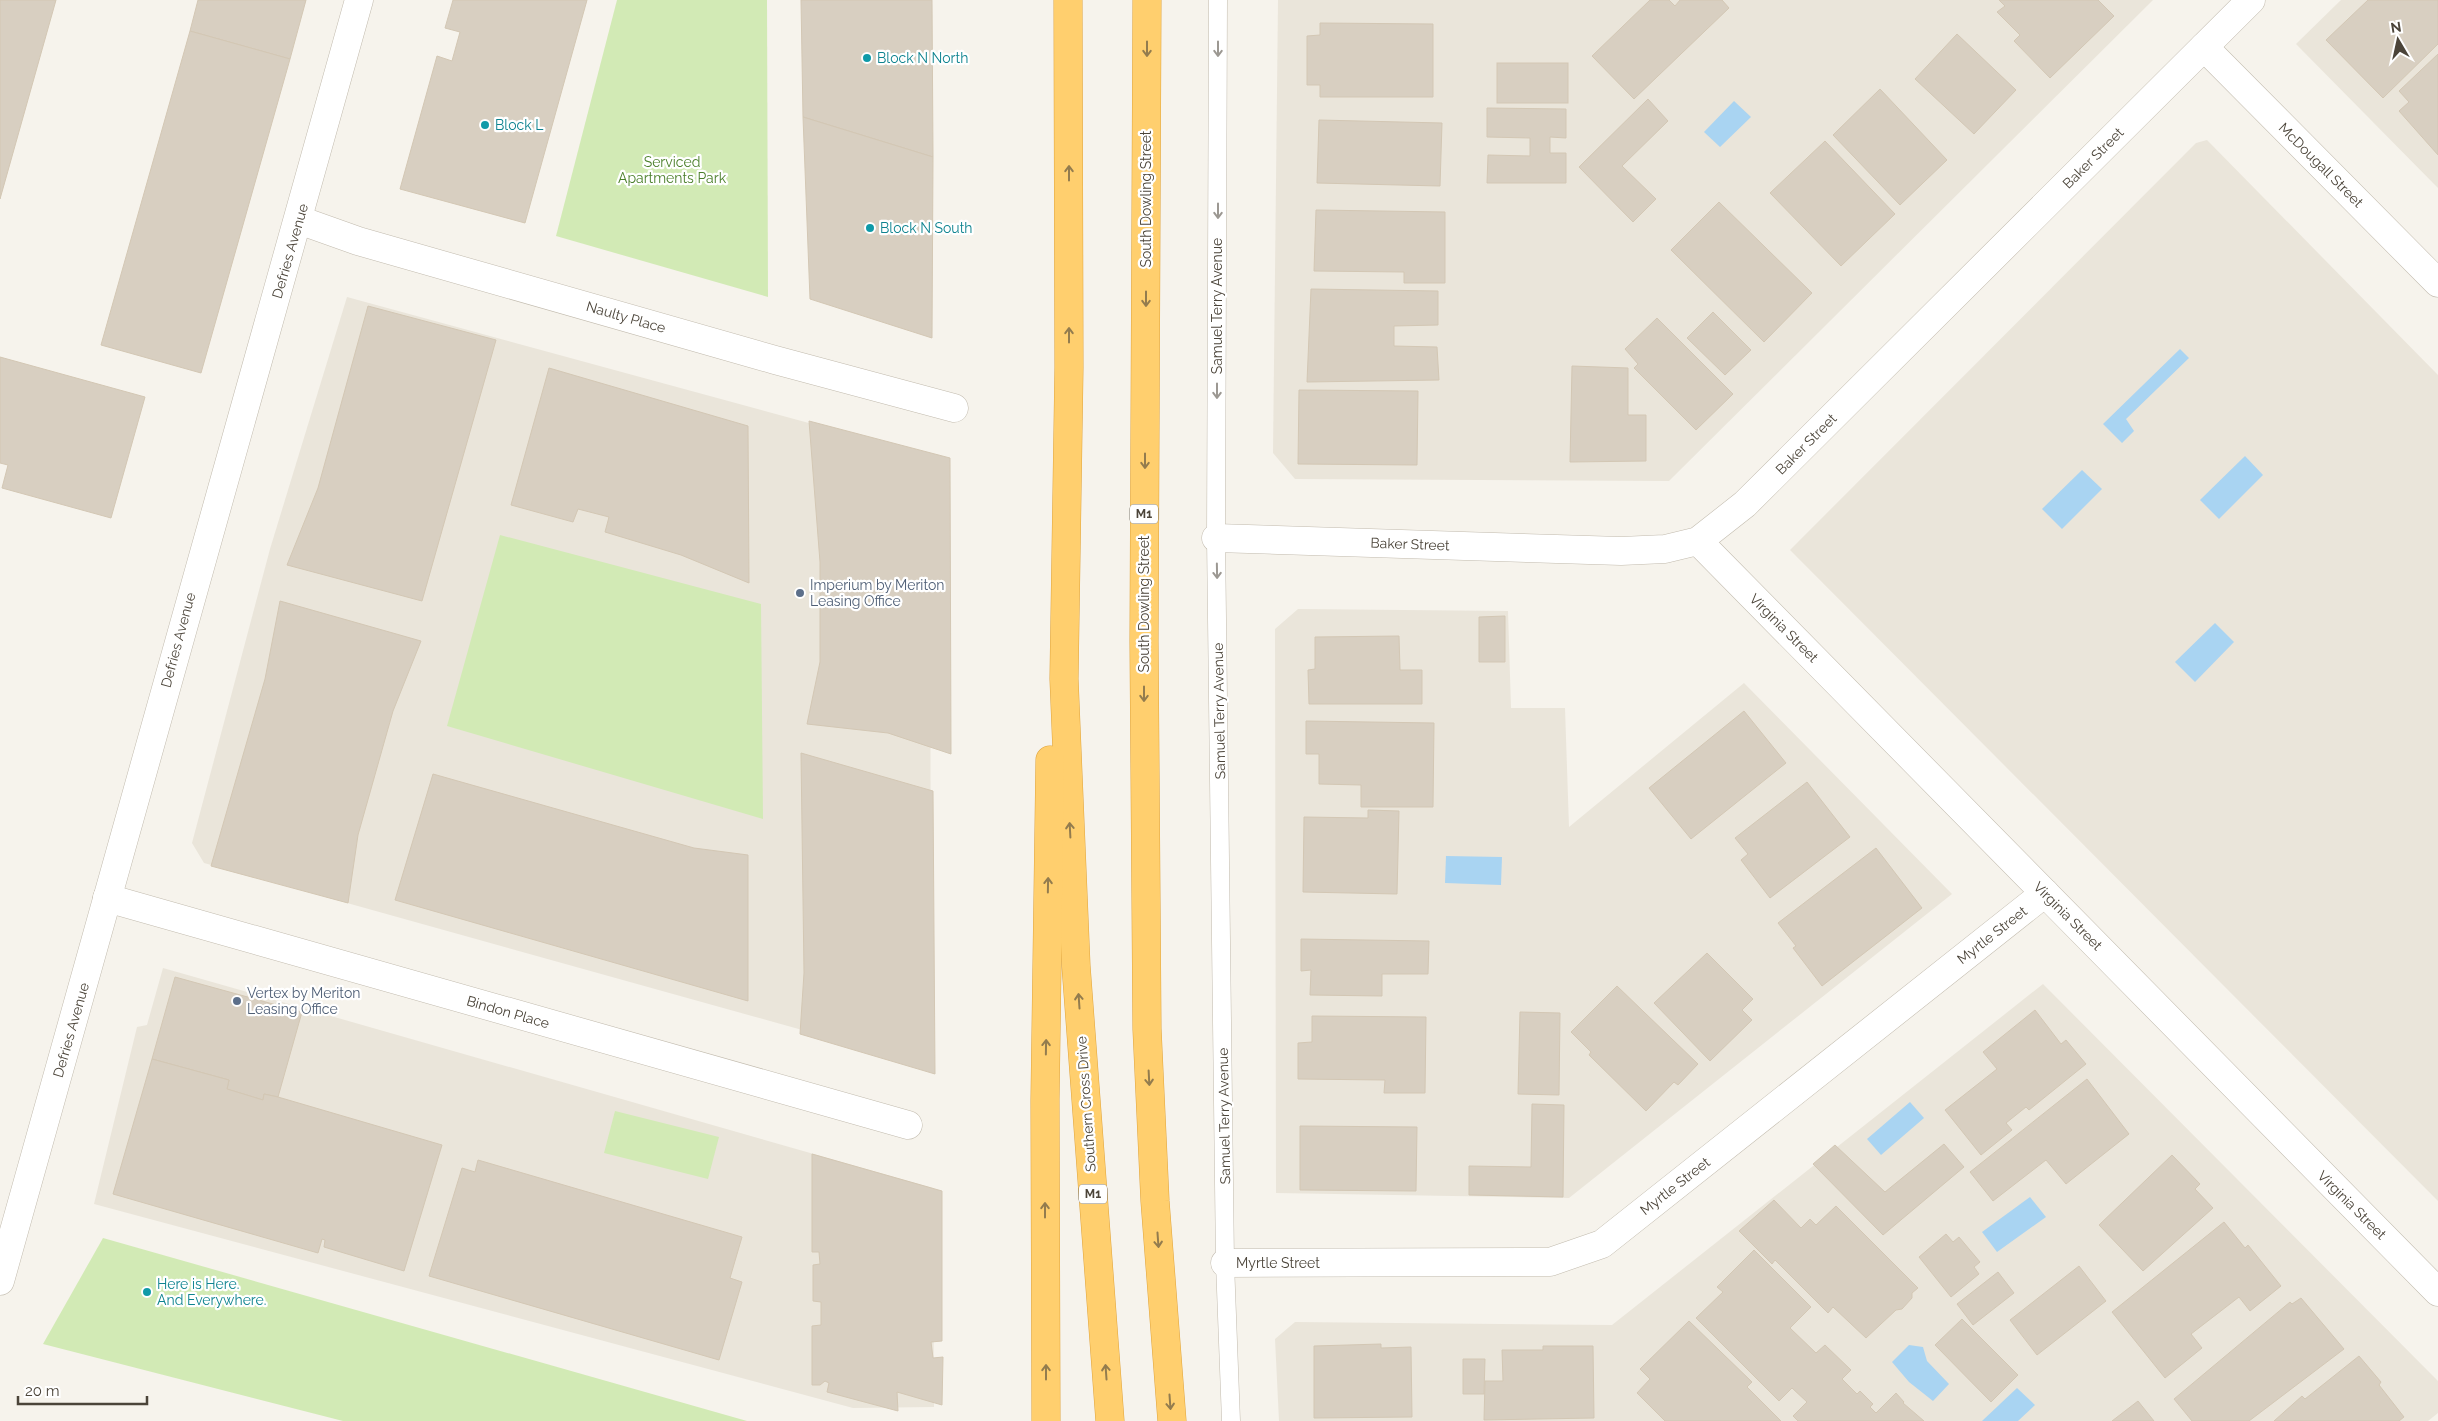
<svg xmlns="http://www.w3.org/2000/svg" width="2438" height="1421" font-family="Raleway,sans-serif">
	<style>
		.residential { fill: #eae5da }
		.green { fill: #d2eab5 }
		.water { fill: #a9d4f2 }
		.building { fill: #d8cfc1; stroke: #d3c7b4 }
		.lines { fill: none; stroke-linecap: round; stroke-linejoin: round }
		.lane-casing { stroke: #c2bbae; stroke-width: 19 }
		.street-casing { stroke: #c2bbae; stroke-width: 29 }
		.highway-casing { stroke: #e0a43c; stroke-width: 29 }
		.lane { stroke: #fff; stroke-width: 18 }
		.street { stroke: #fff; stroke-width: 28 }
		.highway { stroke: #ffcf6e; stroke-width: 28 }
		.oneway { stroke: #937c4e }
		.oneway2 { stroke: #9c9892 }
		.culture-dot { fill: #0f9aa8; stroke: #fff; stroke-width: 2 }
		.service-dot { fill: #5c6f8a; stroke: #fff; stroke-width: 2 }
		.labels { text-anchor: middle; stroke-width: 4.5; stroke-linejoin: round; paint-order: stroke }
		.shield { fill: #fff; stroke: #817c74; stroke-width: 1 }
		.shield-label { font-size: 12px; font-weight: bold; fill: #4b4439 }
		.culture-label { font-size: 14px; fill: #0d838f; stroke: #fff; text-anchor: start }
		.street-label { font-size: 14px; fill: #4b4439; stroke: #fff }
		.park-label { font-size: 14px; fill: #4a7f2a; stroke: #fff }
		.service-label { font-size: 14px; fill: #4e5e75; stroke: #fff; text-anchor: start }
	</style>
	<rect width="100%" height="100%" fill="#f6f3ec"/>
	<g class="residential">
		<path d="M1278 0H2153L1669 481 1295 479 1273 453Z"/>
		<path d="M2341 0H2438V188L2296 44Z"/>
		<path d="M2207 140 2438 375V1201L1790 550 2196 143Z"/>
		<path d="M347 297 930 456 931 1066 204 863 192 843 270 549Z"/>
		<path d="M1298 609 1508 611 1511 708H1565L1569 827 1744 683 1952 894 1569 1198 1276 1193 1275 629Z"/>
		<path d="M163 968 933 1188 934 1407 853 1408 94 1204 137 1027 147 1025Z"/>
		<path d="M2043 984 2438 1381V1413L2428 1421H1279L1275 1339 1295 1322 1612 1325Z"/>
	</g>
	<g class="green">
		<path d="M617 0H767L768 297 556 236Z"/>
		<path d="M500 535 761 604 763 819 447 726Z"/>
		<path d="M615 1111 719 1137 708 1179 604 1153Z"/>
		<path d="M103 1238 747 1421H343L43 1344Z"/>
	</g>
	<g class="water">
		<path d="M1734 101 1751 117 1720 147 1704 132Z"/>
		<path d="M2180 349 2189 358 2126 419 2134 431 2122 443 2103 424Z"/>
		<path d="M2245 456 2263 475 2219 519 2200 500Z"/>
		<path d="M2082 470 2102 489 2062 529 2042 509Z"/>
		<path d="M2215 623 2234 642 2195 682 2175 662Z"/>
		<path d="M1446 856 1502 857 1501 885 1445 883Z"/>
		<path d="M1910 1102 1924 1118 1881 1155 1867 1139Z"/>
		<path d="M2030 1197 2046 1217 1997 1252 1982 1232Z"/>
		<path d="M1909 1345 1923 1347 1927 1361 1949 1384 1933 1401 1909 1382 1892 1362Z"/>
		<path d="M2017 1388 2035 1405 2018 1421H1982Z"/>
	</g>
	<g class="building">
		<path d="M0 0H56L0 199Z"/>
		<path d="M198 0H306L290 59 190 31Z"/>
		<path d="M453 0H587L525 223 400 189 437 56 452 61 460 32 445 28Z"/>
		<path d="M801 0H932L933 157 803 117Z"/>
		<path d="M1650 0H1669L1675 6 1680 0H1722L1729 8 1634 99 1592 56Z"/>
		<path d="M1999 0H2098L2114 16 2050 78 2014 41 2020 35 1997 12 2005 6Z"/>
		<path d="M2368 0H2438V44L2383 98 2326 40Z"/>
		<path d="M1320 23 1433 24V97H1320V85H1307V36L1320 35Z"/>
		<path d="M190 31 290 59 201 373 101 345Z"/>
		<path d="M1957 34 2016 90 1974 134 1915 79Z"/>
		<path d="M2438 54V155L2399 111 2409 102 2399 91Z"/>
		<rect x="1497" y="63" width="71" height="40"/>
		<path d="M1880 89 1947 160 1900 205 1833 135Z"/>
		<path d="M1648 99 1668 121 1622 166 1656 199 1633 222 1579 167Z"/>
		<path d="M1487 108 1566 109V138L1550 137V153H1566V183H1487L1488 155 1530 156V138L1487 137Z"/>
		<path d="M803 117 933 157 932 338 810 299Z"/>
		<path d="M1319 120 1442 123 1440 186 1317 183Z"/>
		<path d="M1825 141 1895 214 1841 266 1770 193Z"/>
		<path d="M1719 202 1812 293 1764 342 1671 250Z"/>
		<path d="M1316 210 1445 212V283H1404V272L1314 271Z"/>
		<path d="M1311 289 1438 291V325L1394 326V346L1437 347 1439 380 1307 382Z"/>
		<path d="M368 306 496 340 422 601 287 565 318 488Z"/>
		<path d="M1713 312 1751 350 1725 375 1687 338Z"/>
		<path d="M1657 318 1733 394 1696 430 1634 368 1638 364 1625 349Z"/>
		<path d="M0 357 145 397 111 518 2 488 8 465 0 463Z"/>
		<path d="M1572 366 1628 368V415H1646V461L1570 462Z"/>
		<path d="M549 368 748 426 749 583 681 555 605 532 609 517 578 509 573 522 511 505Z"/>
		<path d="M1299 390 1418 391 1417 465 1298 464Z"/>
		<path d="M809 421 950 458 951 754 888 733 807 724 820 662V562Z"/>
		<path d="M280 601 421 641 393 711 358 835 348 903 211 866 265 679Z"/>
		<path d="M1505 616V662H1479V617Z"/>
		<path d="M1399 636 1400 670H1422V704H1309L1308 670 1315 669V637Z"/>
		<path d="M1744 711 1786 763 1691 839 1649 788Z"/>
		<path d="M1306 721 1434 723 1433 807H1361V785L1319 784V754H1306Z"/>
		<path d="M801 753 933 791 935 1074 800 1034 804 973Z"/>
		<path d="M433 774 694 848 748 855V1001L395 900Z"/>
		<path d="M1807 782 1850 837 1770 898 1741 860 1748 854 1735 838Z"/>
		<path d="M1368 810 1399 811 1397 894 1303 892 1304 817 1368 818Z"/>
		<path d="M1876 848 1922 908 1822 986 1793 948 1796 946 1778 923Z"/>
		<path d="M1301 939 1429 941 1428 974H1382V996L1310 995 1311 970 1301 971Z"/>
		<path d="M1707 953 1753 999 1742 1010 1752 1020 1710 1061 1654 1003Z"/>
		<path d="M175 977 302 1012 278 1097 264 1094 263 1100 227 1089 229 1080 152 1059Z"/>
		<path d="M1617 986 1698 1064 1678 1085 1674 1082 1646 1111 1589 1055 1591 1052 1571 1032Z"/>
		<path d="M2035 1010 2061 1044 2066 1040 2086 1064 2029 1110 2026 1107 2006 1123 2012 1130 1981 1155 1945 1110 1997 1069 1983 1052Z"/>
		<path d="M1520 1012 1560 1013 1559 1095 1518 1094Z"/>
		<path d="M1312 1016 1426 1017 1425 1093H1384L1385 1080 1298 1079V1043L1312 1042Z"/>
		<path d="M152 1059 229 1080 227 1089 263 1100 264 1094 278 1097 442 1145 404 1271 324 1247 325 1240 322 1239 318 1253 113 1194Z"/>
		<path d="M2087 1079 2129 1134 2066 1184 2046 1160 1993 1201 1970 1172Z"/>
		<path d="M1532 1104 1564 1105 1563 1197 1469 1195V1166L1531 1167Z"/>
		<path d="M1300 1126 1417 1127 1416 1191 1300 1190Z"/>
		<path d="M1944 1144 1964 1167 1883 1235 1813 1164 1835 1145 1885 1192Z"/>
		<path d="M812 1154 942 1191V1341L931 1342 933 1358 943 1357 942 1405 897 1392 898 1411 827 1392 829 1383 825 1381 820 1385H812V1326L821 1325V1302L813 1301V1265L820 1264 819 1252H812Z"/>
		<path d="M2172 1155 2200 1184 2195 1189 2213 1208 2143 1271 2099 1225Z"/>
		<path d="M478 1160 742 1237 730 1278 742 1282 719 1360 429 1276 462 1168 475 1172Z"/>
		<path d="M1774 1200 1801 1228 1810 1219 1816 1225 1836 1206 1918 1288 1912 1293V1298L1902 1309 1896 1310 1866 1338 1833 1307 1828 1313 1775 1260 1772 1264 1739 1231Z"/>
		<path d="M2224 1222 2245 1248 2248 1245 2281 1286 2250 1311 2239 1297 2191 1334 2202 1348 2165 1378 2112 1312Z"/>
		<path d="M1946 1234 1953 1242 1959 1237 1980 1262 1974 1267 1979 1274 1951 1297 1919 1257Z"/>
		<path d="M1754 1250 1811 1307 1790 1328 1816 1353 1825 1345 1851 1370 1842 1379 1857 1394 1860 1391 1873 1404 1870 1407 1876 1413 1896 1393 1904 1402 1903 1403 1924 1421H1798L1793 1416 1807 1402 1792 1388 1779 1401 1696 1318 1723 1292 1717 1287Z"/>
		<path d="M2079 1266 2106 1301 2037 1355 2010 1320Z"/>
		<path d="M1998 1272 2014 1293 1973 1325 1957 1304Z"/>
		<path d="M2301 1298 2344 1349 2249 1421H2192L2174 1399 2290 1302 2292 1304Z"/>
		<path d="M1962 1319 2018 1375 1991 1402 1935 1345Z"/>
		<path d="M1689 1321 1752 1382 1747 1387 1781 1421H1665L1637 1393 1650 1379 1640 1369Z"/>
		<path d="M1381 1344V1348L1411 1347 1412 1417 1314 1418V1346Z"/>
		<path d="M1543 1346H1593L1594 1418 1484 1420 1485 1381H1503L1502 1350H1543Z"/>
		<path d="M2359 1356 2381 1382 2379 1385 2404 1417 2399 1421H2274L2302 1396 2305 1399Z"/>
		<path d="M1463 1359H1485L1484 1394H1463Z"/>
		<path d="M2138 1401 2154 1421H2112Z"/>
	</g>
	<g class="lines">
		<defs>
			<path id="lane" d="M1218 0 1216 538 1225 1263 1231 1421"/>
			<g id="street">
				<path d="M2204 47 2438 283"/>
				<path d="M299 220 358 241 775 360 954 408"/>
				<path d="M1216 538 1621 551 1665 549 1698 541 1745 504 2251 0"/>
				<path d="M1698 541 2438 1292"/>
				<path d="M107 898 908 1125"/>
				<path d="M1225 1263 1550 1262 1602 1244 2045 893"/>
				<path d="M0 1281 359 0"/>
			</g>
			<g id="highway">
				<path d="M1068 0 1069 367 1064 679 1076 966 1110 1421"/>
				<path d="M1147 0 1144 641 1147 1029 1155 1201 1172 1421"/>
				<path d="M1046 1421 1045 1100 1050 760"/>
			</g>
		</defs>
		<use href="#lane" class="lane-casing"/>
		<use href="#street" class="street-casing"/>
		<use href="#highway" class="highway-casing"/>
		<use href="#lane" class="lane"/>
		<use href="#street" class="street"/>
		<use href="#highway" class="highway"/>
	</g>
	<defs><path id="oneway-shaft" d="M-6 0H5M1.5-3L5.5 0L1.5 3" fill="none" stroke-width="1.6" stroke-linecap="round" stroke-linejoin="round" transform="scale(1.25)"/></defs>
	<g class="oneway">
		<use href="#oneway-shaft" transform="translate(1147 49) rotate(90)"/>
		<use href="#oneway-shaft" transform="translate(1069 173) rotate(-90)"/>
		<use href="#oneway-shaft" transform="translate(1146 299) rotate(90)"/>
		<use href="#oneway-shaft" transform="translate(1069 335) rotate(-90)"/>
		<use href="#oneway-shaft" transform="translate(1145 461) rotate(90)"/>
		<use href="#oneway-shaft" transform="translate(1144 694) rotate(90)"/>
		<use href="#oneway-shaft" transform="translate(1070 830) rotate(-93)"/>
		<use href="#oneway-shaft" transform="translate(1048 885) rotate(-89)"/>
		<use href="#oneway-shaft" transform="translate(1079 1001) rotate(-94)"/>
		<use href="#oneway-shaft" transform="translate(1046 1047) rotate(-89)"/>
		<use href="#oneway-shaft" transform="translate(1149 1078) rotate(87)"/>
		<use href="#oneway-shaft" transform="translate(1045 1210) rotate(-90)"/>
		<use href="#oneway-shaft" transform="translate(1158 1240) rotate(86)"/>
		<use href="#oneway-shaft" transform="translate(1046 1372) rotate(-90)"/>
		<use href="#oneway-shaft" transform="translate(1106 1372) rotate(-94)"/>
		<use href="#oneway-shaft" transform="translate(1170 1402) rotate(86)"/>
	</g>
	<g class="oneway2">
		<use href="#oneway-shaft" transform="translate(1218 49) rotate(90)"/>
		<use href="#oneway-shaft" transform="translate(1218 211) rotate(90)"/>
		<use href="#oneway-shaft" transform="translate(1217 391) rotate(90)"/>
		<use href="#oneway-shaft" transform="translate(1217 571) rotate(89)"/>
	</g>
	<g class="culture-dot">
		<circle cx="867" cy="58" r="5"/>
		<circle cx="485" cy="125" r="5"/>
		<circle cx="870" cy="228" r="5"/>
		<circle cx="147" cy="1292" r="5"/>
	</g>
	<g class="service-dot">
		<circle cx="800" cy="593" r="5"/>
		<circle cx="237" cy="1001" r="5"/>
	</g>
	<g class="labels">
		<g class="shield">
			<rect x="1130" y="504.5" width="28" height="19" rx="4"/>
			<rect x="1079" y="1184.5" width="28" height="19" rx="4"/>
		</g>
		<g class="shield-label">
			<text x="1144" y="518">M1</text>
			<text x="1093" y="1198">M1</text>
		</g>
		<g class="culture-label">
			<text x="877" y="63">Block N North</text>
			<text x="495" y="130">Block L</text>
			<text x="880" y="233">Block N South</text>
			<text x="157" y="1289">Here is Here.<tspan x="157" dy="16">And Everywhere.</tspan></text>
		</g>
		<g class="street-label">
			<text transform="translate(2093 158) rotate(-45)" y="5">Baker Street</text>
			<text transform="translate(2321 165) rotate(45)" y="5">McDougall Street</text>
			<text transform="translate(1146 199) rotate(-90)" y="5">South Dowling Street</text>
			<text transform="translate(290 251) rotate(-74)" y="5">Defries Avenue</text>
			<text transform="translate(1217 306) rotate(-90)" y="5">Samuel Terry Avenue</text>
			<text transform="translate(626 317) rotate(16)" y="5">Naulty Place</text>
			<text transform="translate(1806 444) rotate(-45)" y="5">Baker Street</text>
			<text transform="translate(1410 544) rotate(2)" y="5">Baker Street</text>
			<text transform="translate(1144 604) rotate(-90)" y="5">South Dowling Street</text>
			<text transform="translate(1784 628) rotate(45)" y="5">Virginia Street</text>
			<text transform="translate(178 640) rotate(-75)" y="5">Defries Avenue</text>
			<text transform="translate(1219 711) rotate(-91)" y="5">Samuel Terry Avenue</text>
			<text transform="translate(2068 916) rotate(45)" y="5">Virginia Street</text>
			<text transform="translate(1992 935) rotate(-38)" y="5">Myrtle Street</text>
			<text transform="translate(508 1012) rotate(16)" y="5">Bindon Place</text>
			<text transform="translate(71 1030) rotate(-74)" y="5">Defries Avenue</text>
			<text transform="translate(1086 1104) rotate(-94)" y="5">Southern Cross Drive</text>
			<text transform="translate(1224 1116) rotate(-91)" y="5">Samuel Terry Avenue</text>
			<text transform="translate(1675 1186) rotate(-38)" y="5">Myrtle Street</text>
			<text transform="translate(2352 1205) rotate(45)" y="5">Virginia Street</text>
			<text x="1278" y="1268">Myrtle Street</text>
		</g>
		<g class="park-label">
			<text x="672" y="167">Serviced<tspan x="672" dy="16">Apartments Park</tspan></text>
		</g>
		<g class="service-label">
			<text x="810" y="590">Imperium by Meriton<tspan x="810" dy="16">Leasing Office</tspan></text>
			<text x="247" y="998">Vertex by Meriton<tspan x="247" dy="16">Leasing Office</tspan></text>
		</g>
	</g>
	<g transform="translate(2398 40) rotate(351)" stroke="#ffffff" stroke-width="4" paint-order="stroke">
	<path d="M0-4L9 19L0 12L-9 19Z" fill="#4b4439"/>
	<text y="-8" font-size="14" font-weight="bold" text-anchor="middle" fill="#4b4439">N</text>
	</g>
	<path d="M18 1396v8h129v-8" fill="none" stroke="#4b4439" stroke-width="2.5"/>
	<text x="25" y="1396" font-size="15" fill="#4b4439" stroke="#ffffff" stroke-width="4" paint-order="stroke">20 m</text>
</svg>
